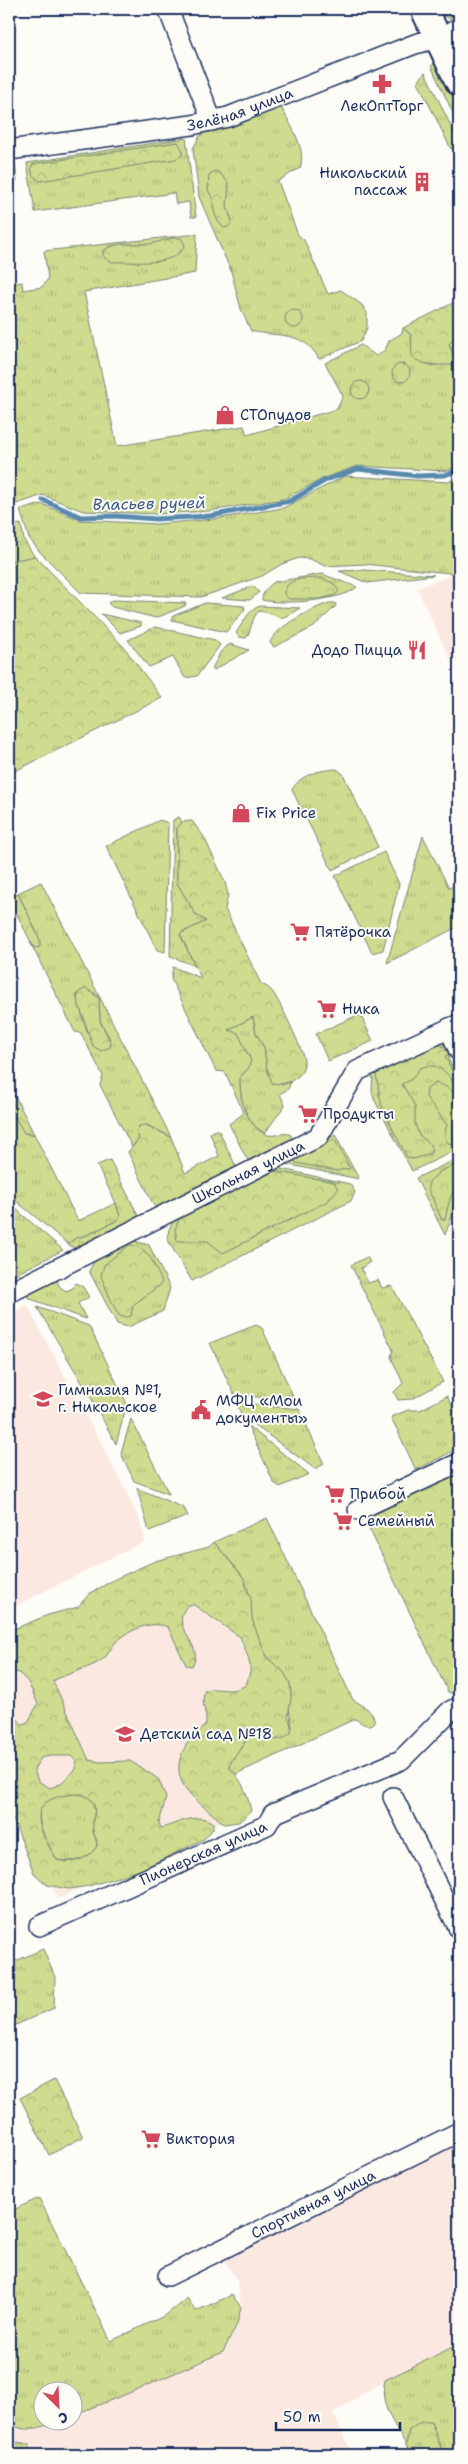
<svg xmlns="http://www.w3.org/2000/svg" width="468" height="2464" font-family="'Shantell Sans',sans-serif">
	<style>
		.built { fill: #fbe9e1 }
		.grass { fill: url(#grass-tufts); stroke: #758576; fill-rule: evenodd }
		.forest { fill: url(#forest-crowns); stroke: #758576; fill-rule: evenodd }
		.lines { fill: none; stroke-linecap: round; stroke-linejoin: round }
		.stream { stroke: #598aae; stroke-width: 5 }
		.minor-casing { stroke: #1b2f5e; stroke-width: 22 }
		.secondary-casing { stroke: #1b2f5e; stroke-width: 30 }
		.minor { stroke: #fdfcf7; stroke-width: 19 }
		.secondary { stroke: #fdfcf7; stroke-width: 26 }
		.labels { text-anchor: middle; stroke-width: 4; stroke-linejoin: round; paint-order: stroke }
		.poi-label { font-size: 15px; fill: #1b2f5e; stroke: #fdfcf7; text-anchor: start }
		.street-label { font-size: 15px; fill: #1b2f5e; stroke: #fdfcf7 }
		.water-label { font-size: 16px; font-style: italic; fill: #3a5d86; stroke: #fdfcf7 }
	</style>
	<defs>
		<pattern id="grass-tufts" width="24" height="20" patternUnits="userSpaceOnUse" patternTransform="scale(1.25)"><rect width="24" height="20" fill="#cfdb8f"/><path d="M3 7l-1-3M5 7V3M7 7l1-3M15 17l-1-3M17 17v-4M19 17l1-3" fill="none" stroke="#b1bc7e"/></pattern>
		<pattern id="forest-crowns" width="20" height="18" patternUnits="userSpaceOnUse" patternTransform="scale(1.25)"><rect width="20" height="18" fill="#cfdb8f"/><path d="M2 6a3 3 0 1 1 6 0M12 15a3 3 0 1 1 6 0" fill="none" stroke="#b1bc7e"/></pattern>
	</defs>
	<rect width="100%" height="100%" fill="#fdfcf7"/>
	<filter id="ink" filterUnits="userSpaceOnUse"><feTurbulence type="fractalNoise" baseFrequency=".02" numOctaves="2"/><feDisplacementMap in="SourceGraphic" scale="10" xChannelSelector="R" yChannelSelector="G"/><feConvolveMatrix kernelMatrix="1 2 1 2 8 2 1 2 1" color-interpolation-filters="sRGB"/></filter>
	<g filter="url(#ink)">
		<g class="built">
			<path d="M457 573 459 574V655L450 659 417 588Z"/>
			<path d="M27 1305 122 1483 139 1518 145 1541 9 1609V1314Z"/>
			<path d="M198 1553 276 1718 207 1750 237 1814 58 1899 9 1795V1643Z"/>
			<path d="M455 2141 459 2145V2344L385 2380 333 2413 353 2455H9V2450L28 2453 29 2444 9 2441V2423L16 2428 32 2431 56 2422H72L73 2415 129 2393 223 2352 237 2324 241 2307 237 2280 221 2255Z"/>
		</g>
		<g class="grass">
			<path d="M440 9H453L457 17C449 21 443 16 440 9Z"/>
			<path d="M438 62 459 106V126L431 66Z"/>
			<path d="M425 72 459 143 451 149 418 82Z"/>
			<path d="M278 105 281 107C290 124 307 149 300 168L278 181 298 235 304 240 328 294 341 290 362 305 367 313V328L361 341 319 359C302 329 278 338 251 331L241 309 231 271 199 197 193 149 199 137 207 130Z"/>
			<path d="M186 138 196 217H191L189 202 176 204 174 193 35 212 27 163Z"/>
			<path d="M9 164H15L17 181 9 186Z"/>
			<path d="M197 234 195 273 84 292 117 446 244 426 247 435 337 409 343 396 325 363 361 345 376 356 385 350 389 341 402 333 403 328 411 335 413 355 424 363 434 366 454 356 449 344 452 341H459V466L446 471 358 466 324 478 284 499 209 511 156 514 83 511 43 495 17 504 9 479V284L22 282 23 290 42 287 48 279 44 251Z"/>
			<path d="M345 476 448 482 459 477V574L364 564 325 566 310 559 299 558 282 564 262 576 201 597 81 593 40 552 29 538 20 510 42 504 80 520 157 524 214 519 283 508Z"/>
			<path d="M21 524 24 540 35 557 12 561 9 565V526Z"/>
			<path d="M365 570 434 575 367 583 339 571Z"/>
			<path d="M322 574 357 587C343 601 282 605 262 600 262 592 268 587 274 582Z"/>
			<path d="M253 586 259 592 250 600 222 598Z"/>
			<path d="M113 600 186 603 185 606 156 618 112 607 108 603Z"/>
			<path d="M205 603 244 606 245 609 226 632 172 620 173 616Z"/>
			<path d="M329 603H335L336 606 314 627 274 647 270 643C275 627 313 608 329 603Z"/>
			<path d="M260 606 300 608C272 625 286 615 259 611 251 618 252 630 246 638L239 637 236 633C243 623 248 610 260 606Z"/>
			<path d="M101 614 141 623V626L120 633Z"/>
			<path d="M155 627 215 640 220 645 197 676 185 678 173 657 149 667 128 640Z"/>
			<path d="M230 644 249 650 214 670 212 669 221 651Z"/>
			<path d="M337 769 343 774 378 847 332 870 292 790C300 774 320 770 337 769Z"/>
			<path d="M179 817 182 822 177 828V883L196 915 206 921 180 934 195 966 170 956 173 820Z"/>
			<path d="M160 820 168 823 165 952 157 950 106 846Z"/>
			<path d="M423 836 449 888 459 883V914L455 917 459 926 387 963Z"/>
			<path d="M384 852 399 884 383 950 372 953 335 876Z"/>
			<path d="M41 882 171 1137 147 1125 137 1132 139 1138 132 1147 100 1085 103 1076 81 1033 75 1032 30 942 34 948 40 940 18 893ZM93 992 99 998 100 1021 110 1039 87 1031 76 995Z"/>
			<path d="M360 1014 373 1041 328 1061 316 1034Z"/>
			<path d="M253 1017 256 1033 264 1047 267 1069 282 1085 291 1082 288 1089 280 1094 285 1105 265 1133C245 1124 239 1096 240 1077L248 1069 227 1030Z"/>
			<path d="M440 1043 450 1048 454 1055 448 1058 459 1082V1149L412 1171 374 1099 372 1091 373 1073 428 1047Z"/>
			<path d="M9 1107 28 1135 34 1134 78 1221 116 1203 120 1216 118 1220 87 1235 76 1238 68 1244 9 1195Z"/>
			<path d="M335 1135 359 1179 281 1163Z"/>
			<path d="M459 1158V1198L445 1235 416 1178Z"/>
			<path d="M272 1167 350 1184 355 1192 351 1201 192 1281 167 1239 169 1229 175 1218Z"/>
			<path d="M9 1203 63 1250 16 1274 10 1275 9 1241 11 1239 9 1233Z"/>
			<path d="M134 1241 149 1245 170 1288 163 1311 128 1327 117 1324 89 1271 96 1258Z"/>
			<path d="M367 1257 370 1262 361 1268 368 1283 378 1280 382 1288 392 1286 443 1382 412 1399 398 1400 394 1392 403 1383 391 1357 393 1350 351 1265Z"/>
			<path d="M57 1280 59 1286 66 1291 73 1288 76 1283 83 1287 89 1297 78 1303 86 1319 28 1298 29 1294Z"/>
			<path d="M37 1307 89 1326 127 1404 116 1444 90 1396Z"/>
			<path d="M256 1325 262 1328 295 1400 294 1402 234 1394 210 1343Z"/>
			<path d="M447 1396 459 1420V1448L416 1470 391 1417 408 1410H420Z"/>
			<path d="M236 1402 299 1409 324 1464 315 1469 242 1416Z"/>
			<path d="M131 1419 169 1494 134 1481 121 1453Z"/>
			<path d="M248 1426 309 1474 280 1487 274 1483Z"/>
			<path d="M137 1488 184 1508 188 1516 149 1531Z"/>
			<path d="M267 1518 353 1700C363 1705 373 1711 375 1722 368 1729 362 1723 355 1719L236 1774 230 1770 229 1765 250 1735 261 1730 268 1734 292 1728 283 1671C267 1663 256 1637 252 1620 249 1605 251 1592 243 1578 238 1568 222 1553 214 1542Z"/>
			<path d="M82 1794C103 1803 91 1815 93 1830 94 1836 97 1839 97 1846 88 1860 74 1863 57 1860 47 1843 24 1806 55 1796 63 1794 73 1794 82 1794Z"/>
			<path d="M43 1949 55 1977 54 2008 9 2028V1964Z"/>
			<path d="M39 2198 111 2341 166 2315 187 2298 196 2311 232 2295 241 2307 237 2324 223 2352 129 2393 73 2415 72 2392H42V2422H56C38 2428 26 2434 9 2423V2212Z"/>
			<path d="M459 2344V2455H444L431 2422 409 2430 406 2445C395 2425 378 2404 385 2380Z"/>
			<path d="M9 2441 30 2444 28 2453 9 2450Z"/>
		</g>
		<g class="forest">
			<path d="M178 142 183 151 182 155 176 159 40 181 33 176 31 168 33 164Z"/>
			<path d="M215 171 221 174 229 184 227 206 232 222 228 227 224 228C216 222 212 208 213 199L208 190 209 175Z"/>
			<path d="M172 238H181L185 245C175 268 133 261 112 262 106 259 102 258 103 251L109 247 121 244H150Z"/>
			<path d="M459 300V341H452L449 344 457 365C446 365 417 367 412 355 411 350 412 341 411 335L403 328Z"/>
			<circle cx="294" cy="319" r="9"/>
			<circle cx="401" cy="373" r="9"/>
			<circle cx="360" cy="390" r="9"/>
			<path d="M35 556 123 646 162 698 9 774V565L11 561Z"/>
			<path d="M322 578 334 584 339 591 335 595 320 599H289L284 594C286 576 306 579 322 578Z"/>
			<path d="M192 821 204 837 225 882 228 895 225 909 261 984C264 985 268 987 271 990 279 999 302 1048 304 1060 306 1078 286 1086 272 1083L267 1069 264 1047 256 1033 253 1017 228 1030 238 1033 251 1061 248 1069 240 1077C239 1097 246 1127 268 1135 276 1137 284 1131 291 1135L292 1139 248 1161 229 1124 244 1113 225 1072 216 1071 171 979 173 967 201 978 180 934 206 921 196 915 177 883V828L182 822Z"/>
			<path d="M18 893 40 940V947L34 948 10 901Z"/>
			<path d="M86 988 99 998 100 1021 111 1043 110 1047 101 1051 93 1046 77 999 79 992Z"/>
			<path d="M441 1045 450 1054 445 1056 459 1086V1094C452 1077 441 1060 420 1068L412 1079 402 1084 415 1106V1124L419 1135 430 1144 432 1149 430 1154 413 1159 407 1157 382 1108 376 1074 427 1049Z"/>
			<path d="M435 1083C443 1085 450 1087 455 1095L453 1101 459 1108V1140L455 1144 448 1143C443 1137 445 1132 447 1125L426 1097 427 1089Z"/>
			<path d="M9 1087 11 1088 34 1134 24 1133 9 1107Z"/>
			<path d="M146 1125 171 1137 185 1173 219 1156 210 1133 218 1129 239 1173 157 1212 128 1152 139 1139 137 1132 139 1126Z"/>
			<path d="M332 1140H335L350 1168 337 1171 296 1163 294 1159Z"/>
			<path d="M110 1160 140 1219 79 1252 68 1244 76 1238 87 1235 118 1220 120 1216 116 1203 97 1165Z"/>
			<path d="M459 1163V1183L450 1198 445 1219 442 1220 428 1189 429 1182 439 1172Z"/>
			<path d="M274 1171 334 1182 338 1189 328 1201 223 1253 207 1241H177L175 1229 179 1219Z"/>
			<path d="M129 1245C150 1246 154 1266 162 1282L159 1286 133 1305 131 1316C128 1317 124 1318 120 1316 116 1314 104 1283 101 1276L104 1265Z"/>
			<path d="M459 1469V1697L448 1692 368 1526 375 1508Z"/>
			<path d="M214 1542 243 1577 251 1599 252 1619 266 1657 283 1671 290 1683 291 1698 288 1716 292 1728 290 1734 282 1739 272 1740 261 1730C245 1735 238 1752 229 1765 230 1771 233 1770 236 1775 243 1783 249 1800 251 1811L239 1822 224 1824C201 1802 164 1785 185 1747 190 1738 200 1732 206 1724 207 1710 200 1705 205 1690 221 1686 229 1695 246 1685L250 1672V1666L248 1657 240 1637 194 1605H188C166 1628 207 1644 192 1666L186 1665 168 1627C151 1620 129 1630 116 1642 110 1648 108 1656 102 1660 89 1669 67 1673 53 1681L89 1760 101 1762 130 1761 154 1776 159 1780 166 1798 159 1823 161 1828C177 1824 198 1811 213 1823V1829L204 1839 138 1871 89 1886 69 1889 47 1885 34 1873 9 1809V1701L16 1717 22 1724 28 1722 38 1704 28 1682 18 1672 9 1675V1631L48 1615 78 1607 89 1594 117 1578 155 1561 209 1547ZM71 1756 76 1761V1769L60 1784 50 1788 38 1781 34 1769 41 1758 50 1756ZM82 1794C103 1803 91 1815 93 1830 94 1836 97 1839 97 1846 88 1860 73 1864 57 1860 33 1822 26 1795 82 1794Z"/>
			<path d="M54 2080 83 2137 49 2155 20 2098Z"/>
			<path d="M421 2422H431L444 2455H412L406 2445 409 2430Z"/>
		</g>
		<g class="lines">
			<path class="stream" d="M43 500 81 517 115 516 156 519 210 516 290 501 326 480 358 469 418 476 445 475 459 470"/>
			<defs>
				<g id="minor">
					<path d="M168 9 212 121"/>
					<path id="s1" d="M9 150 192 125 228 117 415 44 438 38 459 28"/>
					<path d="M449 1028 459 1051"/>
					<path id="s2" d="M9 1293 318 1137 357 1071 459 1024"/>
					<path d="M358 1510 459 1463"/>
					<path d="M393 1797 459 1929"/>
					<path id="s3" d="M39 1926 267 1825 273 1814 401 1760 450 1711 459 1707"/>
					<path id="s4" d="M168 2276 459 2132"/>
				</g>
				<path id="secondary" d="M424 9 459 82"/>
			</defs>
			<use href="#minor" class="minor-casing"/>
			<use href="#secondary" class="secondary-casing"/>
			<use href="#minor" class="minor"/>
			<use href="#secondary" class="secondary"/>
		</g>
	</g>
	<defs>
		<symbol id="pharmacy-bare" viewBox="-9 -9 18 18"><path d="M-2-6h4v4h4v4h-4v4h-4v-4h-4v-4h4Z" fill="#d1495b" stroke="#fdfcf7" stroke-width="2.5" paint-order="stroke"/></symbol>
		<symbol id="building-bare" viewBox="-9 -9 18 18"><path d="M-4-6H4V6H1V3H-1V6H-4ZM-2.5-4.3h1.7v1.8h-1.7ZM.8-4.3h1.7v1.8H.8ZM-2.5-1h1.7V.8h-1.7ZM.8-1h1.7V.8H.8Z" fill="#d1495b" stroke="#fdfcf7" stroke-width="2.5" paint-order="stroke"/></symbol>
		<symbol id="shop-bare" viewBox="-9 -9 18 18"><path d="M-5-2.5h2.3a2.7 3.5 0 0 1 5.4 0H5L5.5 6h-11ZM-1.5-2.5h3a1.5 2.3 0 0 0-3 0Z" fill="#d1495b" stroke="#fdfcf7" stroke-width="2.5" paint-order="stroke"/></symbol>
		<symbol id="restaurant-bare" viewBox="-9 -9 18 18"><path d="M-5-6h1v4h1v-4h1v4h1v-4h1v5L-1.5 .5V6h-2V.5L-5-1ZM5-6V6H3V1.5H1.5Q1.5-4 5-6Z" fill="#d1495b" stroke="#fdfcf7" stroke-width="2.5" paint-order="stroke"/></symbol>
		<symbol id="supermarket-bare" viewBox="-9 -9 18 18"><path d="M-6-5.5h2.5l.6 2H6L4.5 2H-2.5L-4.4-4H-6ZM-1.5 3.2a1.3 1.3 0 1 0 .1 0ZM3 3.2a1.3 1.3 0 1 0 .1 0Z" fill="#d1495b" stroke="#fdfcf7" stroke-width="2.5" paint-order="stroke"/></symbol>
		<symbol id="school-bare" viewBox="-9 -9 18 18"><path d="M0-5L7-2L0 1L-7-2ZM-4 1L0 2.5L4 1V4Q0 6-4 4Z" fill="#d1495b" stroke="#fdfcf7" stroke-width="2.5" paint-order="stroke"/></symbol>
		<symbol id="civic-bare" viewBox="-9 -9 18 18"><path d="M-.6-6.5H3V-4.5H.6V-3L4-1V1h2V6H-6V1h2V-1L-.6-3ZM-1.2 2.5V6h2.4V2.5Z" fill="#d1495b" stroke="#fdfcf7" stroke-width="2.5" paint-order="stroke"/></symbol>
	</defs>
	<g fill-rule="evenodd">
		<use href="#pharmacy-bare" x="368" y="70" width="28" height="28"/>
		<use href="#building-bare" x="408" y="168" width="28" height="28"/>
		<use href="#shop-bare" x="211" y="401" width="28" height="28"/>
		<use href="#restaurant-bare" x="403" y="636" width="28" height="28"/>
		<use href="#shop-bare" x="227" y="799" width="28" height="28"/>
		<use href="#supermarket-bare" x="286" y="918" width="28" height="28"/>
		<use href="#supermarket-bare" x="313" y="995" width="28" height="28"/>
		<use href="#supermarket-bare" x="294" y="1100" width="28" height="28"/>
		<use href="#school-bare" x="29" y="1385" width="28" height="28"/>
		<use href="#civic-bare" x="187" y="1396" width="28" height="28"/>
		<use href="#supermarket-bare" x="321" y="1480" width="28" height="28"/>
		<use href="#supermarket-bare" x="329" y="1507" width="28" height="28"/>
		<use href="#school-bare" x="111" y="1720" width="28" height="28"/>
		<use href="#supermarket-bare" x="137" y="2125" width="28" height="28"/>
	</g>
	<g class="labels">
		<g class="poi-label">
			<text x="382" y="111" text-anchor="middle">ЛекОптТорг</text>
			<text x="407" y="178" text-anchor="end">Никольский<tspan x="407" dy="17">пассаж</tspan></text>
			<text x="240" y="420">СТОпудов</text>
			<text x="402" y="655" text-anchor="end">Додо Пицца</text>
			<text x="256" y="818">Fix Price</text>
			<text x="315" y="937">Пятёрочка</text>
			<text x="342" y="1014">Ника</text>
			<text x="323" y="1119">Продукты</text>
			<text x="58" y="1395">Гимназия №1,<tspan x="58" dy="17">г. Никольское</tspan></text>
			<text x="216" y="1406">МФЦ «Мои<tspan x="216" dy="17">документы»</tspan></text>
			<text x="350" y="1499">Прибой</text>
			<text x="358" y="1526">Семейный</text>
			<text x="140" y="1739">Детский сад №18</text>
			<text x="166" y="2144">Виктория</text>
		</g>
		<g class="street-label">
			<text dy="5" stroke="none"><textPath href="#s1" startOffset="235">Зелёная улица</textPath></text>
			<text dy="5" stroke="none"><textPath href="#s2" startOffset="268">Школьная улица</textPath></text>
			<text dy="5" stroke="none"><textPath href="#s3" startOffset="180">Пионерская улица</textPath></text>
			<text dy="5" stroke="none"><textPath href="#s4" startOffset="162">Спортивная улица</textPath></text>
		</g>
		<g class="water-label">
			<text transform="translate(149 503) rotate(-1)" y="6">Власьев ручей</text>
		</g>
	</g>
	<rect width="468" height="2464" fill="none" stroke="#fdfcf7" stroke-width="30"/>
	<rect x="15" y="15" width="438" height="2434" fill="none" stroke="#1b2f5e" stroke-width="2" filter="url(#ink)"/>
	<g transform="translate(58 2406) rotate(156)"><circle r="24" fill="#fdfcf7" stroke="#a3aaba"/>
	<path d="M0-4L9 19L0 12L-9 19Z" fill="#d1495b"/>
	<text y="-8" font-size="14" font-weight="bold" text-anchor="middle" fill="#1b2f5e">С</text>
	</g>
	<path d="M276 2422v8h124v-8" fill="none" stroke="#1b2f5e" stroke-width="2.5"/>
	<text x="283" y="2422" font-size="15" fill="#1b2f5e" stroke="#fdfcf7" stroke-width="4" paint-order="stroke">50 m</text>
</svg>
